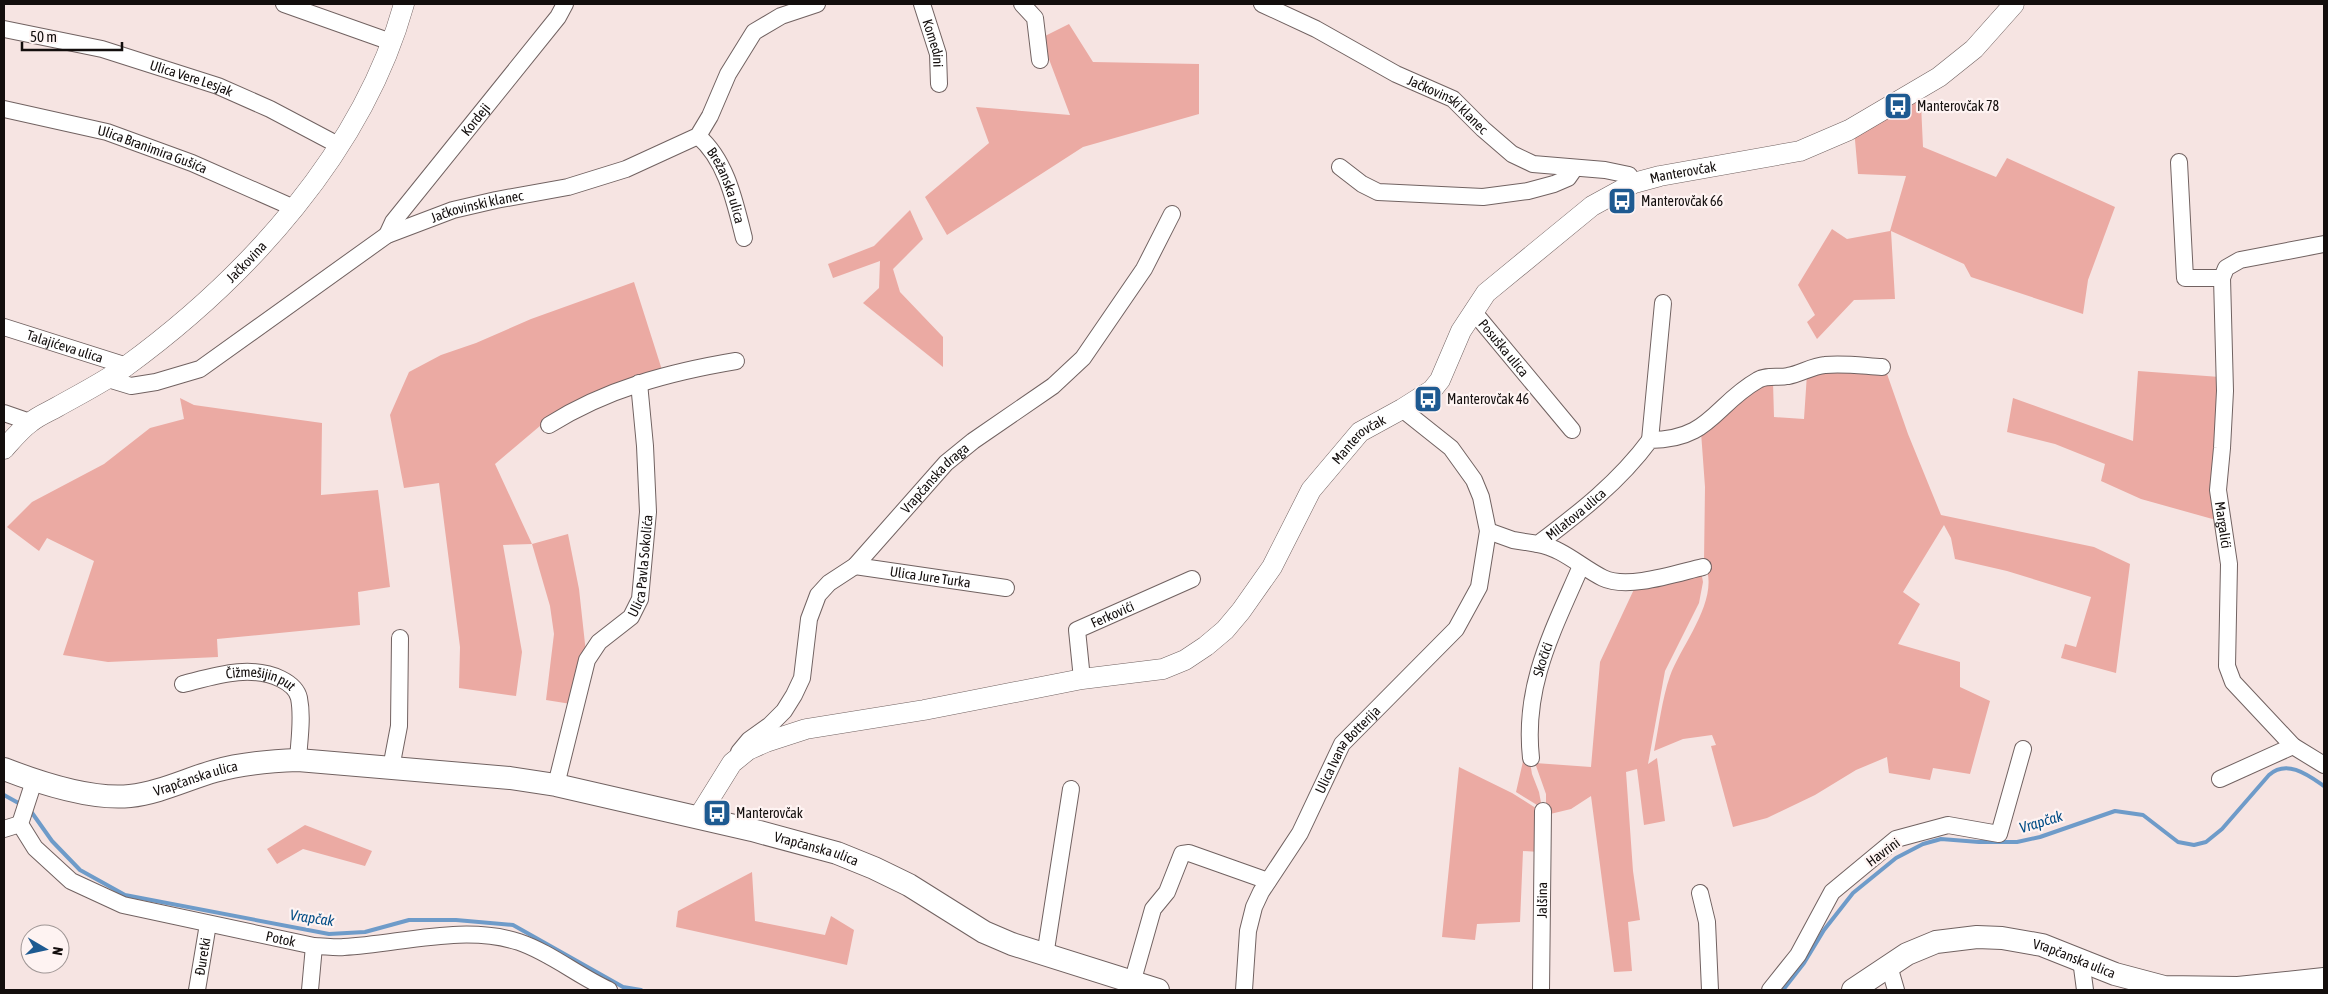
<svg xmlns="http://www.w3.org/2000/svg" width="2328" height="994" font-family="'Asap Condensed',sans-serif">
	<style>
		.green { fill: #ebaaa3 }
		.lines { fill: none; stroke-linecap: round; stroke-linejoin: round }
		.stream { stroke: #6e9bc9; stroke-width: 4 }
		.minor-casing { stroke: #716261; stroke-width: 18 }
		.tertiary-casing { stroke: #716261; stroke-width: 21 }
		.secondary-casing { stroke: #716261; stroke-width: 24 }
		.minor { stroke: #fff; stroke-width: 16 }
		.tertiary { stroke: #fff; stroke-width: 20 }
		.secondary { stroke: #fff; stroke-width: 22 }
		.labels { text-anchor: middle; stroke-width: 4.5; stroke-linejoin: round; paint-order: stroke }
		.street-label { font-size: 14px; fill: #130e0d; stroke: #fef3f2 }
		.poi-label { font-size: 14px; fill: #130e0d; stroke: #fef3f2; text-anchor: start }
		.water-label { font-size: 15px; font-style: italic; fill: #004c85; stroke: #fef3f2 }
	</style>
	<rect width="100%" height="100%" fill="#f6e4e2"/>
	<g class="green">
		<path d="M1069 24 1093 62 1199 64V114L1083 147 947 235 925 197 989 143 976 107 1070 115 1041 38Z"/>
		<path d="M1920 83 1923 147 1996 177 2007 158 2115 207 2088 280 2083 314 1971 277 1964 264 1891 231 1895 299 1854 300 1817 339 1807 322 1815 315 1798 285 1832 229 1847 239 1890 231 1906 176 1858 174 1855 140 1850 125Z"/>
		<path d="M910 210 923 239 893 269 900 292 943 337V367L863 303 879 288 880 261 833 278 828 264 874 246Z"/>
		<path d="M634 282 662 370 547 420 495 464 532 544 568 534 579 589 586 653 571 704 546 700 554 634 550 606 532 544 503 545 522 652 516 696 459 688 460 647 439 483 404 488 390 415 409 372 441 355 476 343 531 319Z"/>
		<path d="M1822 368 1886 371 1908 434 1941 515 2094 547 2130 564 2116 673 2061 658 2065 644 2076 647 2091 597 2007 571 1955 559 1951 538 1944 525 1903 592 1920 604 1898 644 1960 662V687L1990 701 1970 774 1933 768 1930 780 1889 773 1887 757 1856 770 1815 795 1767 818 1733 827 1711 746 1716 745 1712 735 1683 739 1654 751C1659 726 1662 699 1670 676 1682 643 1722 598 1704 562L1705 487 1701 432 1746 393 1773 382 1774 417 1804 419 1807 374Z"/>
		<path d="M2138 371 2220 377 2216 520 2141 499 2101 481 2105 464 2055 444 2007 432 2013 398 2133 441Z"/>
		<path d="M180 398 194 405 322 423 321 495 378 490 390 587 358 592 360 625 217 639 218 657 108 662 63 655 94 561 47 538 39 551 7 527 32 502 104 464 150 428 184 419Z"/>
		<path d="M1701 571 1703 582 1699 603 1665 671 1648 764 1657 758 1665 821 1644 825 1637 769 1626 772 1633 871 1640 920 1628 922 1632 971 1614 972 1591 796 1571 809 1546 815V794L1535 763 1591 767 1600 662 1636 585Z"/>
		<path d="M1527 744 1532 774 1539 792 1542 808 1516 792Z"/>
		<path d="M1459 767 1512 793 1542 812 1540 852 1523 851 1520 922 1477 924 1475 940 1442 937Z"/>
		<path d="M305 825 372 851 365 866 303 849 277 864 267 849Z"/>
		<path d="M752 872 755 921 825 935 831 916 854 930 847 965 676 927 678 911Z"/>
	</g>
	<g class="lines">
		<g class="stream">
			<path d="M4 795 22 805"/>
			<path d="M30 810 52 841 80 870 125 895 329 934 365 932 409 920H456L513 925 623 987 641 990"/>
			<path d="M1783 990 1804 963 1824 930 1853 893 1896 858 1923 844 1941 839 1979 842H2017L2040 837 2115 811 2143 815 2178 842 2194 845 2206 842 2222 829 2269 775C2287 759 2308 775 2324 786"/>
		</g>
		<defs>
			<g id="minor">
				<path d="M284 4 391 42"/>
				<path id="s1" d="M922 4 938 54 939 84"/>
				<path d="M1022 4 1035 18 1040 60"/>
				<path id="s2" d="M1262 4 1316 29 1396 74 1453 99 1483 129 1512 154 1533 164 1605 170 1629 175 1634 183"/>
				<path id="s3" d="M4 29 102 49 218 86 270 109 340 146"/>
				<path id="s4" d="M4 109 107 132 192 163 294 208"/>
				<path id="s5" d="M698 136C727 161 735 203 744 238"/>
				<path d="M2179 162 2185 278H2222"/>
				<path d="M1340 167 1362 184 1378 192 1483 197 1528 191 1554 184 1568 178 1575 168"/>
				<path id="s6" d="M387 235 393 222 558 17 565 4"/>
				<path id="s7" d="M2324 244 2240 260 2226 268 2222 278 2225 391 2222 448 2218 490 2229 564 2227 666 2233 682 2293 746 2324 765"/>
				<path id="s8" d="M1473 311 1572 430"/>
				<path id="s9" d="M4 327 127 366"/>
				<path id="s10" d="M108 379 131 386 156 382 200 369 387 235 453 210 496 200 568 187 626 169 698 136 710 116 728 74 754 32 781 16 817 4"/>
				<path d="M4 413 30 422"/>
				<path d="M549 425C606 389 670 372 736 361"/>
				<path d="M1650 440 1663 303"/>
				<path id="s11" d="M1488 531 1513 540 1538 544C1579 513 1619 482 1650 440 1710 440 1714 405 1758 380 1766 375 1778 378 1788 376 1800 374 1812 366 1825 365 1843 363 1864 366 1882 367"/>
				<path d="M1538 544C1562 548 1581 567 1603 578 1628 590 1677 573 1703 567"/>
				<path id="s12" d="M855 566 1006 588"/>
				<path id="s13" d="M1082 679 1077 630 1192 579"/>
				<path id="s14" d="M183 684C215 676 250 664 281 679 289 683 297 689 299 698 303 718 299 741 298 760"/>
				<path id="s15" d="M739 752 749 740 770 725 784 711 794 695 802 678 809 619 818 595 829 583 855 566 946 463 973 441 1053 386 1083 358 1144 269 1172 214"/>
				<path id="s16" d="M1531 758C1523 685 1553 631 1581 566"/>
				<path d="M391 768 399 726 400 638"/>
				<path d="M2220 779 2293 746"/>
				<path id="s17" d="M34 781 20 824 35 848 71 881 123 905 314 946C324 946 335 948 344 947 400 944 464 924 519 942 551 953 578 976 609 990"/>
				<path id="s18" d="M556 785 587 660 599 642 631 617 640 599 648 512 645 446 639 383"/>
				<path d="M4 829 20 824"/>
				<path d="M1700 893 1707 922 1710 990"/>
				<path d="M1045 956 1071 789"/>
				<path d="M2081 960 2085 990"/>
				<path d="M1889 966 1896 990"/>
				<path d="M1132 983 1153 909 1167 892 1182 854 1189 853 1268 881"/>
				<path id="s19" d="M197 990 208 924"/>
				<path d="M310 990 314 946"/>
				<path id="s20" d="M1244 990 1248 931 1254 907 1261 892 1300 833 1342 744 1456 629 1479 587 1488 531 1481 497 1474 480 1451 448 1402 409"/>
				<path id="s21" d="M1541 990 1543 811"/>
				<path d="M1770 990 1798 955 1832 892 1896 839 1948 825 1999 834 2023 749"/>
			</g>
			<g id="tertiary">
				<path id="s22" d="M4 449C12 440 21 429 31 422 38 416 48 412 57 407 80 394 104 382 125 367 247 278 363 151 404 4"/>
				<path id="s23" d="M699 816 732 763 748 750 766 742 806 729 924 710 1082 679 1163 669 1185 660 1206 646 1225 630 1241 611 1272 567 1311 490 1360 432 1402 409 1432 390 1440 380 1461 331 1486 293 1592 206 1634 183 1660 176 1800 151 1849 130 1939 77 1974 49 2014 4"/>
			</g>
			<g id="secondary">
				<path id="s24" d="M4 769C40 783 91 800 130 796 159 793 187 779 215 771 242 763 270 761 298 760L510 778 556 785 752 830 837 853 874 868 909 885 984 932 1012 944 1158 990"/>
				<path id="s25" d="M1853 990 1907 954 1936 942 1977 937 2002 938 2042 945 2115 974 2164 987 2238 988 2324 979"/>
			</g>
		</defs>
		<use href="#minor" class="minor-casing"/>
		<use href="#tertiary" class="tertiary-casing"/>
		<use href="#secondary" class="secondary-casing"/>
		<use href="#minor" class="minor"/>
		<use href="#tertiary" class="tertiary"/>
		<use href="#secondary" class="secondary"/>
	</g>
	<defs>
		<symbol id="bus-square" viewBox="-11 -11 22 22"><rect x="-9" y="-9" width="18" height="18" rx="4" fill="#1e5a91" stroke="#fef3f2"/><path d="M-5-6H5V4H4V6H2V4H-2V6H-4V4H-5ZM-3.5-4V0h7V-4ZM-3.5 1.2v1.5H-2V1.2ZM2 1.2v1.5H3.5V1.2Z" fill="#fff"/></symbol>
	</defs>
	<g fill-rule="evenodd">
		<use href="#bus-square" x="1882" y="90" width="32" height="32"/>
		<use href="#bus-square" x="1606" y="185" width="32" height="32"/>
		<use href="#bus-square" x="1412" y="383" width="32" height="32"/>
		<use href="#bus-square" x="701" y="797" width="32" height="32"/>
	</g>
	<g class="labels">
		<g class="street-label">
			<text dy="5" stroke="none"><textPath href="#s1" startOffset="41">Komedini</textPath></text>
			<text dy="5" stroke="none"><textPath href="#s3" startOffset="194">Ulica Vere Lesjak</textPath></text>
			<text dy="5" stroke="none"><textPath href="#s2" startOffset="212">Jačkovinski klanec</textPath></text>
			<text dy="5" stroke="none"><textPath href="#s6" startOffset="146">Kordeji</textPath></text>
			<text dy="5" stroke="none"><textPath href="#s4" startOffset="154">Ulica Branimira Gušića</textPath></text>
			<text dy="5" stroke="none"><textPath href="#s23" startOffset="1252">Manterovčak</textPath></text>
			<text dy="5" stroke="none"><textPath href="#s5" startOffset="58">Brežanska ulica</textPath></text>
			<text dy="5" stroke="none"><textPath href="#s10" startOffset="420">Jačkovinski klanec</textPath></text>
			<text dy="5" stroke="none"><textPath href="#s22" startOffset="308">Jačkovina</textPath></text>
			<text dy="5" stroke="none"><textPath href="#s9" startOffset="64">Talajićeva ulica</textPath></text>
			<text dy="5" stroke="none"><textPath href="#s8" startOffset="48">Posuška ulica</textPath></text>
			<text dy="5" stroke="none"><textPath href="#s23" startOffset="816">Manterovčak</textPath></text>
			<text dy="5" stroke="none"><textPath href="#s15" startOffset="350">Vrapčanska draga</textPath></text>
			<text dy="5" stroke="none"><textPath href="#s11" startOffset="100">Milatova ulica</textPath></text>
			<text dy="5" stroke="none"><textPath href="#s7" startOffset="360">Margalići</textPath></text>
			<text dy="5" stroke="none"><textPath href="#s18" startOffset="244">Ulica Pavla Sokolića</textPath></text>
			<text dy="5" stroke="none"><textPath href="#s12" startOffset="76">Ulica Jure Turka</textPath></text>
			<text dy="5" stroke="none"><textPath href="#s13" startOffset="88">Ferkovići</textPath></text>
			<text dy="5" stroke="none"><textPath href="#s16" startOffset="100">Skočići</textPath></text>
			<text dy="5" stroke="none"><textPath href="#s14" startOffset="80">Čižmešijin put</textPath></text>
			<text dy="5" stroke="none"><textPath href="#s20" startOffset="268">Ulica Ivana Botterija</textPath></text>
			<text dy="5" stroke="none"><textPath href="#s24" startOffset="198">Vrapčanska ulica</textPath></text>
			<text dy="5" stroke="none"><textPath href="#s24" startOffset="830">Vrapčanska ulica</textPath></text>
			<text transform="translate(1883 852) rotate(-36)" y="5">Havrini</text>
			<text dy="5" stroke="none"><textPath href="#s21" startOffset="90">Jalšina</textPath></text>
			<text dy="5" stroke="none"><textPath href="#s17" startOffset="341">Potok</textPath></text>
			<text dy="5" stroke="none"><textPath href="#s19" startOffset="34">Đuretki</textPath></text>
			<text dy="5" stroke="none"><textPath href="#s25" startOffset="238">Vrapčanska ulica</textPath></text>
		</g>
		<g class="poi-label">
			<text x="1917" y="111">Manterovčak 78</text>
			<text x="1641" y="206">Manterovčak 66</text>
			<text x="1447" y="404">Manterovčak 46</text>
			<text x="736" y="818">Manterovčak</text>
		</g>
		<g class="water-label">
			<text transform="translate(2041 822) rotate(-17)" y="5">Vrapčak</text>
			<text transform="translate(312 918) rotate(8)" y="5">Vrapčak</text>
		</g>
	</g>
	<rect width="2328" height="994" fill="none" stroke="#130e0d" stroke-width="10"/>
	<g transform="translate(45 949) rotate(99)"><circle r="24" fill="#fef3f2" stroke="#a09796"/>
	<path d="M0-4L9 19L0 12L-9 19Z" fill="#1e5a91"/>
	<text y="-8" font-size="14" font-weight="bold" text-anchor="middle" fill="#130e0d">N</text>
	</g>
	<path d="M22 42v8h100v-8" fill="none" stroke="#130e0d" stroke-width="2.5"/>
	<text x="30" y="42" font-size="15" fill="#130e0d" stroke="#fef3f2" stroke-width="4" paint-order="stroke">50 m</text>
</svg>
